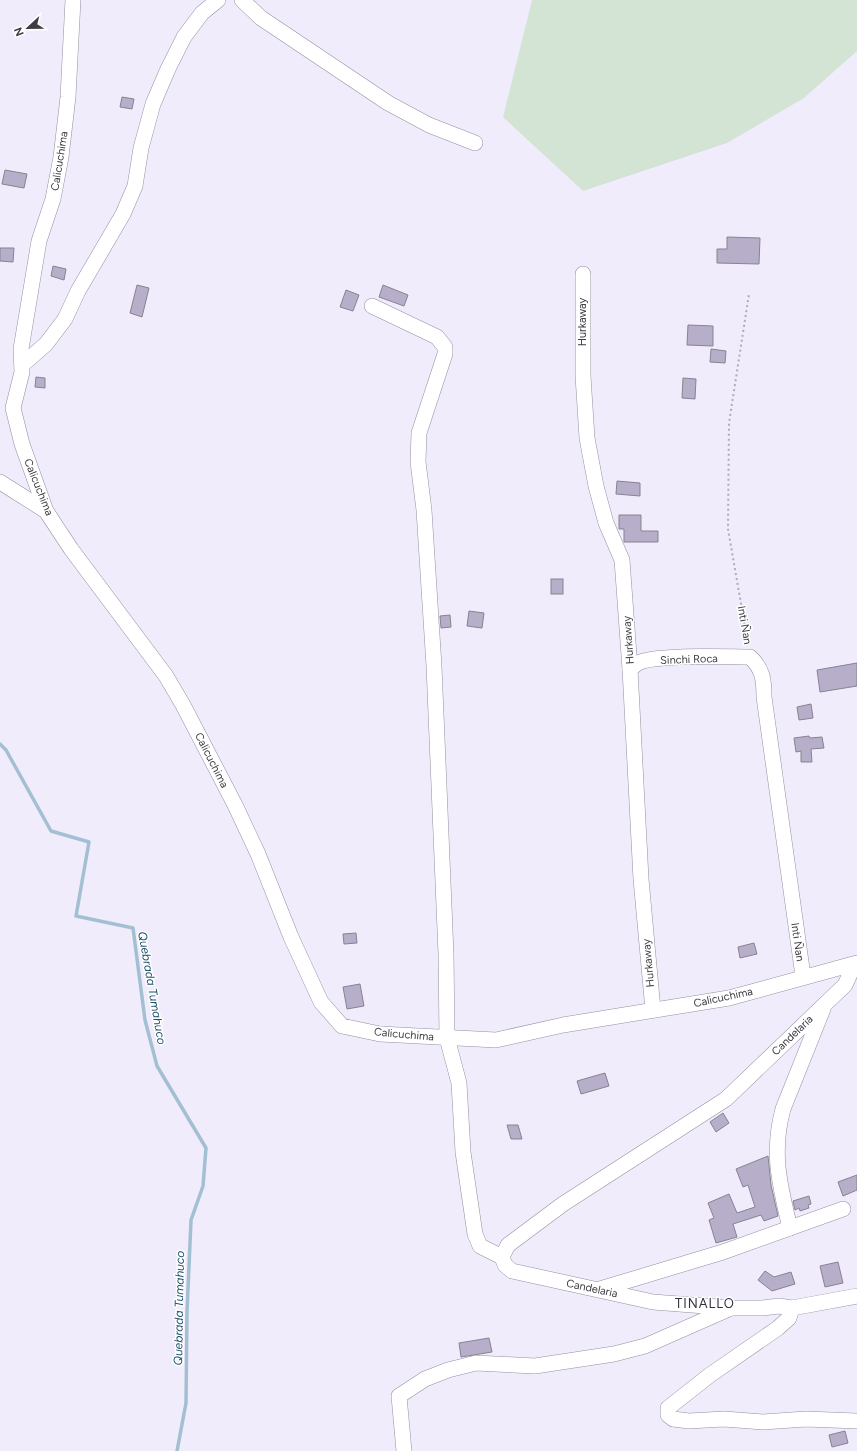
<svg xmlns="http://www.w3.org/2000/svg" width="857" height="1451" font-family="Figtree,sans-serif">
	<style>
		.green { fill: #d4e4d4 }
		.lines { fill: none; stroke-linecap: round; stroke-linejoin: round }
		.stream { stroke: #a3c0d2; stroke-width: 3.5 }
		.building { fill: #b7aeca; stroke: #878391 }
		.minor-casing { stroke: #94909e; stroke-width: 16 }
		.path { stroke: #aeaab6; stroke-width: 2; stroke-dasharray: 2 3; stroke-linecap: butt }
		.minor { stroke: #fff; stroke-width: 15 }
		.labels { text-anchor: middle; stroke-width: 3; stroke-linejoin: round; paint-order: stroke }
		.street-label { font-size: 11px; fill: #3d3c42; stroke: #fff }
		.water-label { font-size: 12px; font-style: italic; fill: #1f526d; stroke: #fff }
		.quarter-label { font-size: 13px; letter-spacing: 1px; fill: #34303c; stroke: #fff }
	</style>
	<rect width="100%" height="100%" fill="#f1ecfc"/>
	<path class="green" d="M532 0H857V51L804 98 727 143 583 191 503 117Z"/>
	<g class="lines">
		<path class="stream" d="M0 744 6 750 51 831 89 842 76 916 133 928 145 1020 157 1066 206 1148 203 1186 191 1220 187 1312 186 1403 177 1451"/>
	</g>
	<g class="building">
		<path d="M122 97 134 99 132 109 120 107Z"/>
		<path d="M5 170 27 174 24 188 2 184Z"/>
		<path d="M727 237 760 238 759 264 717 263V249H727Z"/>
		<path d="M0 248H14L13 262 0 261Z"/>
		<path d="M53 266 66 269 64 280 51 276Z"/>
		<path d="M137 285 149 288 142 317 130 313Z"/>
		<path d="M383 285 408 295 404 306 379 297Z"/>
		<path d="M346 290 359 295 353 311 340 307Z"/>
		<path d="M688 325 713 326V346L687 345Z"/>
		<path d="M711 349 726 351 725 363 710 362Z"/>
		<path d="M36 377 45 378V388L35 387Z"/>
		<path d="M683 378 696 379 695 399 682 398Z"/>
		<path d="M617 481 640 483V496L616 494Z"/>
		<path d="M619 515H641V531H658V542H624V529H619Z"/>
		<rect x="551" y="579" width="12" height="15"/>
		<path d="M469 611 484 613 482 628 467 626Z"/>
		<path d="M450 615 451 627 441 628 440 616Z"/>
		<path d="M857 663V686L820 692 817 670Z"/>
		<path d="M811 704 813 718 799 720 797 707Z"/>
		<path d="M809 736 810 738 822 737 824 748 811 749 812 762H801V751L796 752 794 738Z"/>
		<path d="M356 933 357 943 344 944 343 934Z"/>
		<path d="M754 943 757 954 740 958 738 947Z"/>
		<path d="M360 984 364 1006 347 1009 343 987Z"/>
		<path d="M605 1073 609 1086 581 1094 577 1081Z"/>
		<path d="M723 1113 729 1123 716 1132 710 1122Z"/>
		<path d="M507 1125H518L522 1139H511Z"/>
		<path d="M768 1156 771 1185 778 1216 764 1221 761 1215 733 1224 737 1237 716 1243 709 1220 714 1218 708 1203 729 1194 737 1213 755 1207 748 1185 743 1187 736 1169Z"/>
		<path d="M857 1175V1190L843 1196 838 1182Z"/>
		<path d="M809 1196 811 1204 808 1205 809 1208 800 1211 799 1208 795 1210 793 1201Z"/>
		<path d="M838 1262 843 1283 825 1287 820 1266Z"/>
		<path d="M765 1271 774 1277 791 1272 795 1284 772 1291 758 1280Z"/>
		<path d="M489 1338 492 1352 461 1357 459 1343Z"/>
		<path d="M845 1431 848 1443 832 1447 829 1435Z"/>
	</g>
	<g class="lines">
		<defs>
			<g id="minor">
				<path d="M73 0 68 97 61 157 53 199 39 241 21 349 22 372 13 408 22 444 46 511 71 549 166 676 183 705 235 805 258 854 291 937 321 1002 342 1026 380 1034 496 1040 563 1025 729 998 857 963"/>
				<path d="M242 0 261 18 388 103 429 125 475 143"/>
				<path d="M583 274V376L587 438 596 486 606 523 622 560 630 669 641 879 653 1010"/>
				<path d="M372 306 437 337 445 347V354L419 433 418 462 424 510 434 666 446 954 447 1038 459 1083 463 1152 475 1234 480 1246 502 1257"/>
				<path d="M22 365 46 344 65 319 78 291 123 214 135 186 141 148 153 104 168 69 184 37 202 13 218 0"/>
				<path d="M0 482 46 511"/>
				<path d="M630 669C633 667 635 665 638 663 656 654 726 657 750 657 763 669 764 680 764 697L803 976"/>
				<path d="M847 966 850 974 845 985 726 1099 563 1204 508 1245 502 1257 505 1265 512 1271 653 1302 731 1308H762L779 1306 792 1308 789 1318 778 1328 710 1375 668 1408V1415L673 1419 689 1421 724 1419 763 1422 806 1419 857 1421"/>
				<path d="M790 1228C780 1186 771 1153 783 1109L823 1009"/>
				<path d="M600 1289 723 1252 843 1209"/>
				<path d="M792 1308 857 1296"/>
				<path d="M404 1451 399 1396 425 1379 448 1370 476 1363 535 1366 614 1354 645 1346 729 1309"/>
			</g>
		</defs>
		<use href="#minor" class="minor-casing"/>
		<path class="path" d="M748 644 728 529 729 423 749 294"/>
		<use href="#minor" class="minor"/>
	</g>
	<g class="labels">
		<g class="street-label">
			<text transform="translate(59 161) rotate(-81)" y="4">Calicuchima</text>
			<text transform="translate(582 322) rotate(-90)" y="4">Hurkaway</text>
			<text transform="translate(39 487) rotate(68)" y="4">Calicuchima</text>
			<text transform="translate(745 625) rotate(80)" y="4">Inti Ñan</text>
			<text transform="translate(628 640) rotate(-94)" y="4">Hurkaway</text>
			<text transform="translate(689 659) rotate(-2)" y="4">Sinchi Roca</text>
			<text transform="translate(212 760) rotate(63)" y="4">Calicuchima</text>
			<text transform="translate(798 942) rotate(82)" y="4">Inti Ñan</text>
			<text transform="translate(648 963) rotate(-95)" y="4">Hurkaway</text>
			<text transform="translate(723 997) rotate(-12)" y="4">Calicuchima</text>
			<text transform="translate(404 1034) rotate(5)" y="4">Calicuchima</text>
			<text transform="translate(792 1035) rotate(-44)" y="4">Candelaria</text>
			<text transform="translate(592 1288) rotate(12)" y="4">Candelaria</text>
		</g>
		<g class="water-label">
			<text transform="translate(152 988) rotate(80)" y="4">Quebrada Tumahuco</text>
			<text transform="translate(179 1308) rotate(-89)" y="4">Quebrada Tumahuco</text>
		</g>
		<g class="quarter-label">
			<text x="705" y="1308">TINALLO</text>
		</g>
	</g>
	<g transform="translate(28 28) rotate(248)" stroke="#ffffff" stroke-width="3" paint-order="stroke">
	<path d="M0-3L7 15L0 10L-7 15Z" fill="#3d3c42"/>
	<text y="-6" font-size="11" font-weight="bold" text-anchor="middle" fill="#3d3c42">N</text>
	</g>
</svg>
